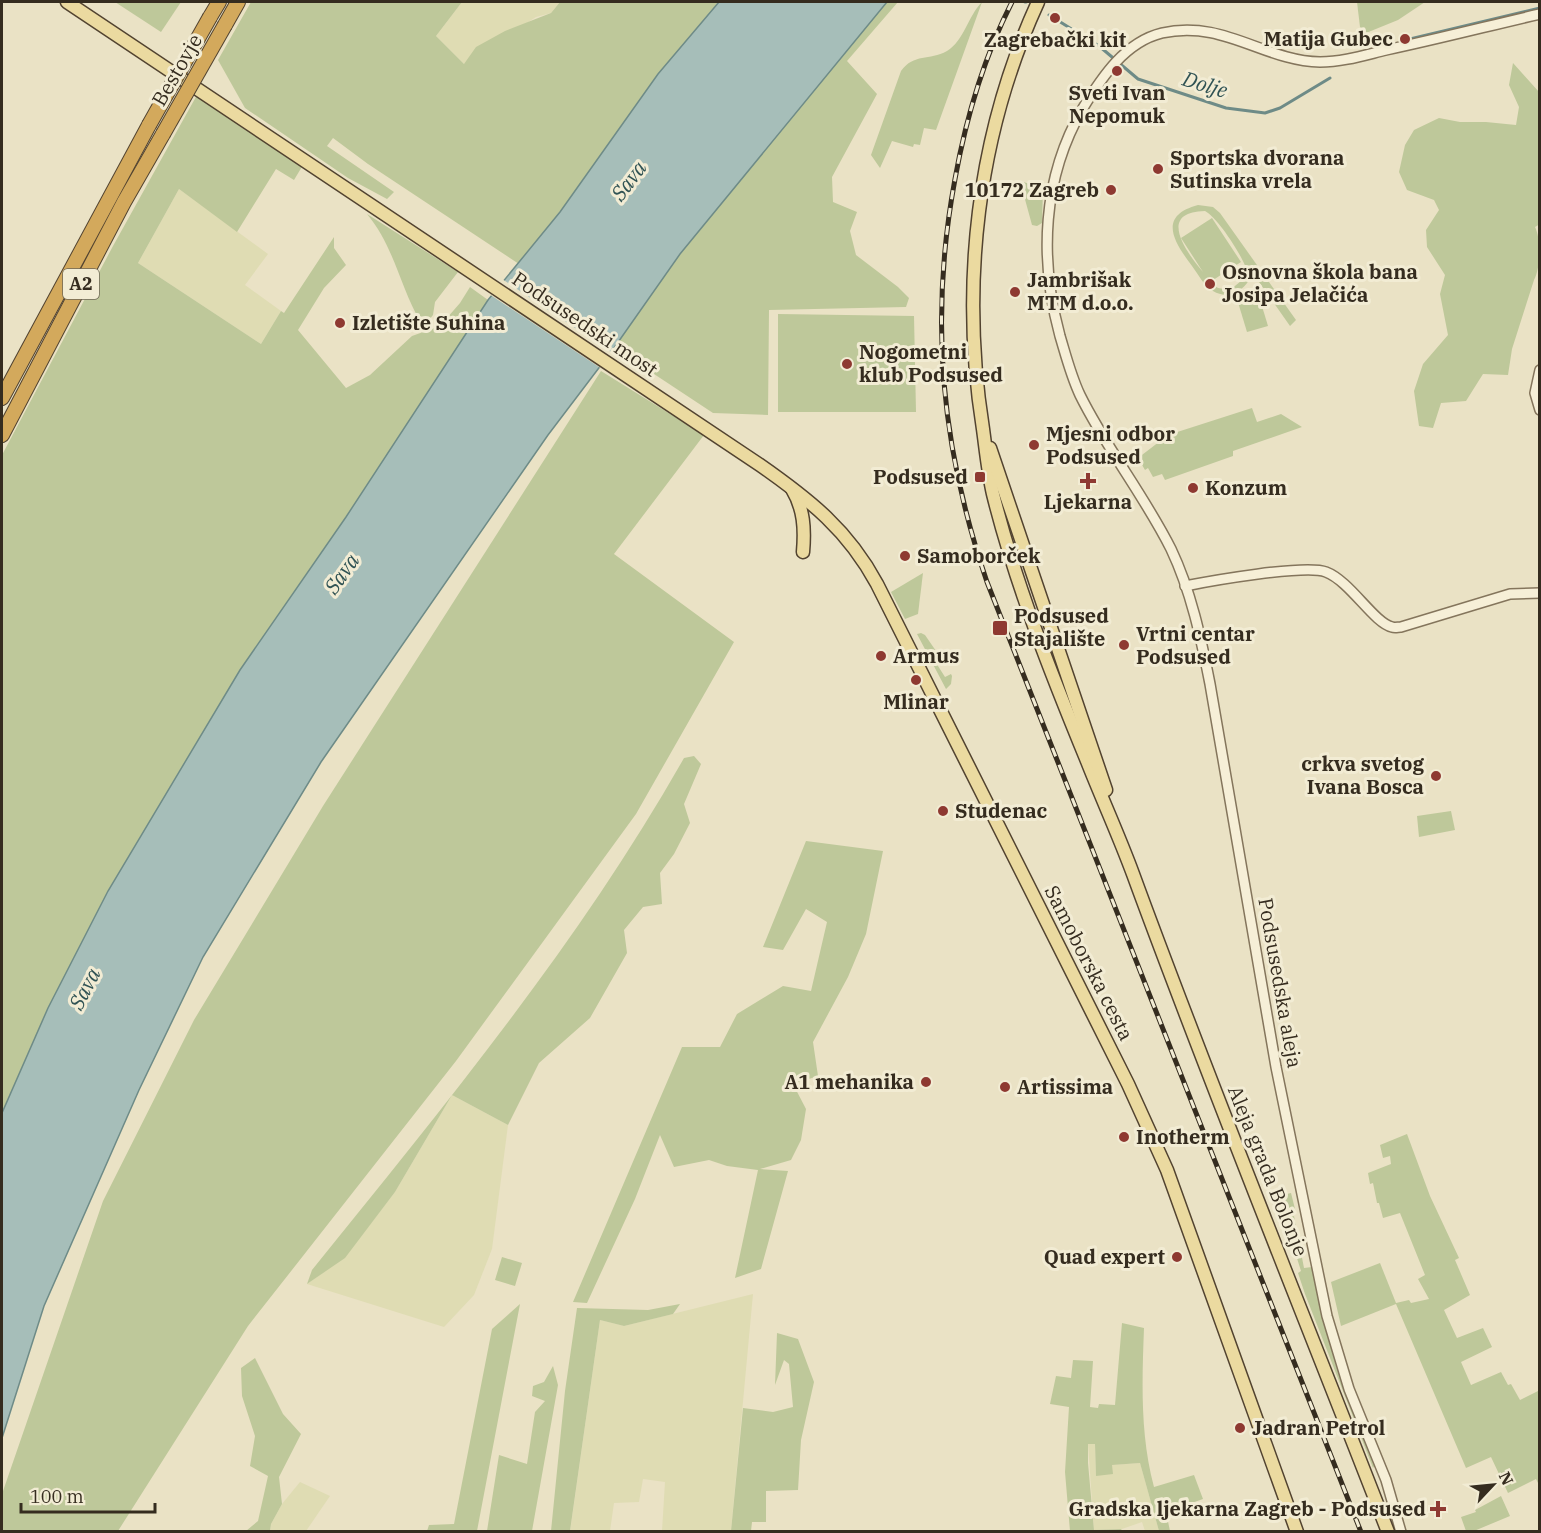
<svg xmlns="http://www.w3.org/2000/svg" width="1541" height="1533" font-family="'IBM Plex Serif',serif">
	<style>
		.farmland { fill: #dfdcb3 }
		.green { fill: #bec89a; fill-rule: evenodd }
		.water { fill: #a6beb9; stroke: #6e8b87; stroke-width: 1.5 }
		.pier { fill: #eae2c5 }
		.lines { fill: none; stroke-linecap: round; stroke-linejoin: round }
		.stream { stroke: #6e8b87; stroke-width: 3 }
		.minor-casing { stroke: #84755c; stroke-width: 12 }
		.major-casing { stroke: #524330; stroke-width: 15 }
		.highway-casing { stroke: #524330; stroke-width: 16 }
		.minor { stroke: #f6efd7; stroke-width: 9 }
		.major { stroke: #ebdaa0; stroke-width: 12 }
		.highway { stroke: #d3a95c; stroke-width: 14 }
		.rail-casing { stroke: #352c1f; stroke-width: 5 }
		.rail { stroke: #f2ecd4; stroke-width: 3; stroke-dasharray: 9; stroke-linecap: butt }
		.highway-bridge-casing { stroke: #524330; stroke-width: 16; stroke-linecap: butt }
		.highway-bridge { stroke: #d3a95c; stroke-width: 14 }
		.poi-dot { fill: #8e3931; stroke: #f2ecd4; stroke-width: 2 }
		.labels { text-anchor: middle; stroke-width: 6; stroke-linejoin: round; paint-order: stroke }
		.shield { fill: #f2ecd4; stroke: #6e6655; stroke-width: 1.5 }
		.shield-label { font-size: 18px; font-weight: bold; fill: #352c1f }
		.poi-label { font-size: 20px; font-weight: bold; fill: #352c1f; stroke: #f2ecd4; text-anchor: start }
		.street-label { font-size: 20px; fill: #352c1f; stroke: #f2ecd4 }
		.water-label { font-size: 21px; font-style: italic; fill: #305354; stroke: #f2ecd4 }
	</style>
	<rect width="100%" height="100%" fill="#eae2c5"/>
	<g class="farmland">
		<path d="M462 2H560L551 13 536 17 464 64 436 36Z"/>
		<path d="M179 189 268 254 245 285 281 311 261 344 138 263Z"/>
		<path d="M452 1095 508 1125 492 1249 474 1295 444 1327 307 1284 345 1257 395 1192Z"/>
		<path d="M753 1294 731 1531H662L665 1482 643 1479 639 1502 614 1503 610 1531 570 1532 600 1320 624 1326Z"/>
		<path d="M1095 1443 1096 1476 1111 1465 1140 1463 1159 1531H1145L1142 1522 1122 1529 1094 1530 1088 1444Z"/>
		<path d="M300 1482 330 1496 306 1531 270 1532 271 1524 282 1504Z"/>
	</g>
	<g class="green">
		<path d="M115 2H181L161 32Z"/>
		<path d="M251 2H462L436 36 464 64 476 47 505 31 551 13 560 2H719L658 74 560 212 519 264 368 164 333 138 327 146 394 192 387 199 348 178 245 108 218 60Z"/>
		<path d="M887 2H898L847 61 877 94 832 177 833 202 857 212 850 231 856 255 898 287 909 298 906 307 769 310 768 415 713 413 654 374 616 345 680 254Z"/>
		<path d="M982 2 936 130 924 128 920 145 914 144 913 147 892 141 880 168 871 155 901 71C914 53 929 61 947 51 964 41 968 16 982 2Z"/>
		<path d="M1357 2H1425L1398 20 1366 33 1360 27Z"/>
		<path d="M1513 63 1539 92 1540 224 1535 227C1541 239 1541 267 1534 280L1512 349 1508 375 1483 374 1466 401 1441 403 1433 428 1419 426 1414 391 1423 364 1448 335 1440 294 1445 275 1427 247 1426 230 1439 210 1434 200 1407 190 1399 172 1405 145 1414 130 1439 118 1460 122H1486L1516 125 1519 107 1509 85Z"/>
		<path d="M197 95 303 165 294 180 276 169 237 232 179 189 138 263 261 344 281 311 284 313 334 237V248L346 265 324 288 298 330 346 388 370 375 412 336 440 326 460 303 470 287 488 300 346 517 240 670 108 891 48 1008 2 1113V455L113 246Z"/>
		<path d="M1020 181 1043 188 1042 223 1037 226 1032 225Z"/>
		<path d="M1198 205 1213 207 1220 213 1296 320 1290 326 1252 272C1248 289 1230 301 1213 291 1204 286 1198 274 1192 266 1174 242 1157 216 1198 205ZM1205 211C1218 218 1241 254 1246 268L1241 281 1230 290 1218 288 1210 282 1241 262 1212 218 1181 238 1203 272C1187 253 1156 212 1205 211Z"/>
		<path d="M367 214 458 272 435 302 433 315 428 321 421 323C400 287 394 246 367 214Z"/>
		<path d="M1258 293 1268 326 1247 332 1237 299Z"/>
		<path d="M778 314 914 316 916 412H778Z"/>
		<path d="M601 371 704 435 614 554 734 642 636 814 456 1061 248 1326 118 1531H2V1494L103 1201 194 1020 323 806Z"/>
		<path d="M1252 408 1257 422 1281 414 1302 427 1233 451V456L1165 480 1162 474 1153 477 1148 468 1145 470 1138 458 1168 435Z"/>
		<path d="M923 573 918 614 905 619 891 592Z"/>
		<path d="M921 633 925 635 936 651 931 655 945 677 951 674 952 676 951 684 946 689 917 634Z"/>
		<path d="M694 756 701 764 684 804 690 823 674 854 660 873 662 904 643 907 624 930 627 953 590 1018 539 1063 508 1125 452 1095 395 1192 345 1258 307 1284 312 1270C444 1106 580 942 684 758Z"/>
		<path d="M1451 811 1455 830 1419 837 1417 816Z"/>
		<path d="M806 841 883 851 866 934 848 977 813 1042 818 1076 793 1084 806 1109 801 1140 791 1160 760 1169 788 1171 761 1269 735 1278 758 1170 727 1166 709 1160 674 1167 660 1135 635 1199 587 1303 573 1302 682 1047H720L737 1014 783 986 811 991 827 922 806 909 783 950 763 947Z"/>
		<path d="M1407 1134 1430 1196 1459 1258 1455 1260 1470 1295 1444 1310 1457 1338 1483 1328 1492 1347 1461 1362 1471 1385 1501 1372 1508 1385 1511 1384 1520 1400 1538 1391 1539 1395V1485L1536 1479 1508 1493 1491 1457 1466 1468 1396 1304 1341 1326 1331 1282 1380 1263 1396 1303 1409 1300 1411 1303 1429 1299 1418 1279 1425 1275 1400 1213 1383 1218 1379 1203H1377L1373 1183 1370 1184 1368 1173 1391 1164 1390 1156 1383 1158 1380 1145Z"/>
		<path d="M1291 1193 1296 1213 1279 1218 1270 1198Z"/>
		<path d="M1294 1216 1304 1268 1312 1267 1314 1268 1336 1366 1375 1465 1373 1468 1305 1294 1298 1273 1301 1271 1290 1236 1280 1220Z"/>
		<path d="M502 1257 522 1263 515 1286 495 1280Z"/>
		<path d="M520 1304 477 1531H427L429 1525 454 1524 492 1329Z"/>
		<path d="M680 1304 673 1314 624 1326 600 1320 570 1531H551L565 1391 577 1308 648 1310Z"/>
		<path d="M1122 1323 1144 1328C1142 1382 1140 1434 1154 1487L1194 1475 1203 1499 1166 1512 1170 1531H1159L1140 1463 1112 1465 1113 1474 1096 1476 1095 1444H1088V1463L1094 1530 1122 1529 1118 1532 1070 1531 1065 1472 1069 1407 1050 1404 1056 1376 1071 1378 1073 1360 1093 1361 1090 1407 1098 1408 1099 1404 1115 1405Z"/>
		<path d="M777 1333 798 1339 814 1382 801 1440 798 1490 766 1491V1522H752L751 1531H731L743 1408 773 1412 793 1407 789 1364 784 1360 775 1385Z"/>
		<path d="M255 1358 283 1414 301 1434 279 1477 282 1504 271 1524 270 1531H246L258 1521 268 1476 250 1466 255 1436 242 1396 241 1368Z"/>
		<path d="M553 1366 558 1385 532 1531H487L499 1455 527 1464 535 1412 545 1401 532 1396 533 1386 544 1382Z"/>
		<path d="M1501 1496 1510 1516 1474 1531H1466L1461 1517 1476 1512 1475 1510Z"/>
	</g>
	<path class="water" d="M719 2H887L680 254 614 348 548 435 321 762 203 957 139 1090 44 1306 2 1438V1113L48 1008 108 891 240 670 346 517 488 300 560 212 658 74Z"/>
	<path class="pier" d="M502 279 614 354 602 369 489 294Z"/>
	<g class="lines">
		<g class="stream">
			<path d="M1025 2H1026"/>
			<path d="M1049 15 1099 46 1138 79 1226 108 1265 113 1280 108 1330 78"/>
			<path d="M1410 39 1540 8"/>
		</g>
		<defs>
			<g id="minor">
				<path d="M1540 370 1535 393 1540 410"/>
				<path d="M1185 586C1210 581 1306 564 1326 572 1350 581 1374 623 1392 627 1395 628 1398 627 1401 627L1510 594 1540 593"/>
				<path d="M1401 1532 1386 1480 1349 1389 1327 1316 1276 1067 1210 684C1201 638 1191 591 1171 549 1144 495 1106 448 1080 395 1071 376 1066 356 1060 336 1039 259 1042 178 1083 108 1102 77 1125 42 1162 33 1223 19 1264 61 1320 62 1343 62 1365 55 1386 50 1438 39 1488 26 1540 14"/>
			</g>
			<g id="major">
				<path d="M67 2 760 465C810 500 848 530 877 584L1128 1084 1167 1170 1297 1532"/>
				<path d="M1038 2C977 135 960 285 983 429 986 451 988 472 993 494 1015 583 1052 676 1087 761 1102 799 1119 836 1133 874 1214 1095 1303 1313 1388 1532"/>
				<path d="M990 448 1106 790"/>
				<path d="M792 489C804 509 805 529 803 552"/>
			</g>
			<g id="highway">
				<path d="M210 17 219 2"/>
				<path d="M225 25 238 2"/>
				<path d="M2 398 149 125"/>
				<path d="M2 435 124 202 163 134"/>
			</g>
		</defs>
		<use href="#minor" class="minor-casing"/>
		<use href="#major" class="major-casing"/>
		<use href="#highway" class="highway-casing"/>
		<use href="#minor" class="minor"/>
		<use href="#major" class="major"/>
		<use href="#highway" class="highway"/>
		<defs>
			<path id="rail" d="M1012 2C984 57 966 118 955 179 929 319 941 447 987 582L1361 1532"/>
		</defs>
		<use href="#rail" class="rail-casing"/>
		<use href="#rail" class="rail"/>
		<defs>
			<g id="highway-bridge">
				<path d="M149 125 210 17"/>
				<path d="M163 134 225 25"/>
			</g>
		</defs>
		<use href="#highway-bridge" class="highway-bridge-casing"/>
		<use href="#highway-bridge" class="highway-bridge"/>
	</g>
	<g class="poi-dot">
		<circle cx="1055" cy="18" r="6"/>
		<circle cx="1405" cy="39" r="6"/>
		<circle cx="1117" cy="71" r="6"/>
		<circle cx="1158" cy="169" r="6"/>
		<circle cx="1111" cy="190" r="6"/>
		<circle cx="1210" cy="284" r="6"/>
		<circle cx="1015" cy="292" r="6"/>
		<circle cx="340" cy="323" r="6"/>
		<circle cx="847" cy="364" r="6"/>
		<circle cx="1034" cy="445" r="6"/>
		<rect x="974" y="471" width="12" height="12" rx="3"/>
		<path d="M1085 472h6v6h6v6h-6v6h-6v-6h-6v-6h6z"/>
		<circle cx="1193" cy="488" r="6"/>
		<circle cx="905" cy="556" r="6"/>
		<rect x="992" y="620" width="16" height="16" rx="3"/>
		<circle cx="1124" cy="645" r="6"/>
		<circle cx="881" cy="656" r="6"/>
		<circle cx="916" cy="680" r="6"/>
		<circle cx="1436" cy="776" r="6"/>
		<circle cx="943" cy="811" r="6"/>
		<circle cx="926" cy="1082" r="6"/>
		<circle cx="1005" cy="1087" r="6"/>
		<circle cx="1124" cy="1137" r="6"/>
		<circle cx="1177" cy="1257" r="6"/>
		<circle cx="1240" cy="1428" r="6"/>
		<path d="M1435 1500h6v6h6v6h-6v6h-6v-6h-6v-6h6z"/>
	</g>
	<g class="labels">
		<rect class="shield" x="63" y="269" width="36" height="30" rx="4.5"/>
		<g class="shield-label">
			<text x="81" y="290">A2</text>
		</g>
		<g class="poi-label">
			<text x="1393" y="46" text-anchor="end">Matija Gubec</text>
			<text x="1055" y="47" text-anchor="middle">Zagrebački kit</text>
			<text x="1117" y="100" text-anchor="middle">Sveti Ivan<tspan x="1117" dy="23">Nepomuk</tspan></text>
			<text x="1170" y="165">Sportska dvorana<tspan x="1170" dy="23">Sutinska vrela</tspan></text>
			<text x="1099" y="197" text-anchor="end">10172 Zagreb</text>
			<text x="1222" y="279">Osnovna škola bana<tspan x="1222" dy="23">Josipa Jelačića</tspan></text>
			<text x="1027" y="287">Jambrišak<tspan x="1027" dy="23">MTM d.o.o.</tspan></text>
			<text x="352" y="330">Izletište Suhina</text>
			<text x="859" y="359">Nogometni<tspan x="859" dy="23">klub Podsused</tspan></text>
			<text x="1046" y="441">Mjesni odbor<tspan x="1046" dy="23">Podsused</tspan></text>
			<text x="968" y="484" text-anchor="end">Podsused</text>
			<text x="1205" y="495">Konzum</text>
			<text x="1088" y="509" text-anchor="middle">Ljekarna</text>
			<text x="917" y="563">Samoborček</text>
			<text x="1014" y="623">Podsused<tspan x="1014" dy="23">Stajalište</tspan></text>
			<text x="1136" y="641">Vrtni centar<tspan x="1136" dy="23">Podsused</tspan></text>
			<text x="893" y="663">Armus</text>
			<text x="916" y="709" text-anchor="middle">Mlinar</text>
			<text x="1424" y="771" text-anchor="end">crkva svetog<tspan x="1424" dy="23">Ivana Bosca</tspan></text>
			<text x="955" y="818">Studenac</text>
			<text x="914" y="1089" text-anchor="end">A1 mehanika</text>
			<text x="1017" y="1094">Artissima</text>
			<text x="1136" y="1144">Inotherm</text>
			<text x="1165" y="1264" text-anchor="end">Quad expert</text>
			<text x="1252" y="1435">Jadran Petrol</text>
			<text x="1426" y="1516" text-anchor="end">Gradska ljekarna Zagreb - Podsused</text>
		</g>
		<g class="street-label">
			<text transform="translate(177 70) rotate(-60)" y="7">Bestovje</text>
			<text transform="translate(585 324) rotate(34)" y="7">Podsusedski most</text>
			<text transform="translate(1089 963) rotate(63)" y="7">Samoborska cesta</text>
			<text transform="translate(1280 983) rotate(80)" y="7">Podsusedska aleja</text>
			<text transform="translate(1268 1171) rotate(68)" y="7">Aleja grada Bolonje</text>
		</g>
		<g class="water-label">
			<text transform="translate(1205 85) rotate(17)" y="7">Dolje</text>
			<text transform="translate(629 181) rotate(-53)" y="7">Sava</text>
			<text transform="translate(342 574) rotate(-55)" y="7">Sava</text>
			<text transform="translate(85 989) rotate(-63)" y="7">Sava</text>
		</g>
	</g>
	<rect width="1541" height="1533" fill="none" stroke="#352c1f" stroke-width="6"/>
	<g transform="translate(1493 1485) rotate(64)" stroke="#f2ecd4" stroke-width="4.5" paint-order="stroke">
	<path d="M0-4.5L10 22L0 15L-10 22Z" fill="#352c1f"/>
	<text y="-9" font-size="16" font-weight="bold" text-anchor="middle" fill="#352c1f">N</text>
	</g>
	<path d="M21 1503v9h134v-9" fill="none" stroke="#352c1f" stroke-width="3"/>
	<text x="30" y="1503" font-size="18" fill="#352c1f" stroke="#f2ecd4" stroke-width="4.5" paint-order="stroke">100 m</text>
</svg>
